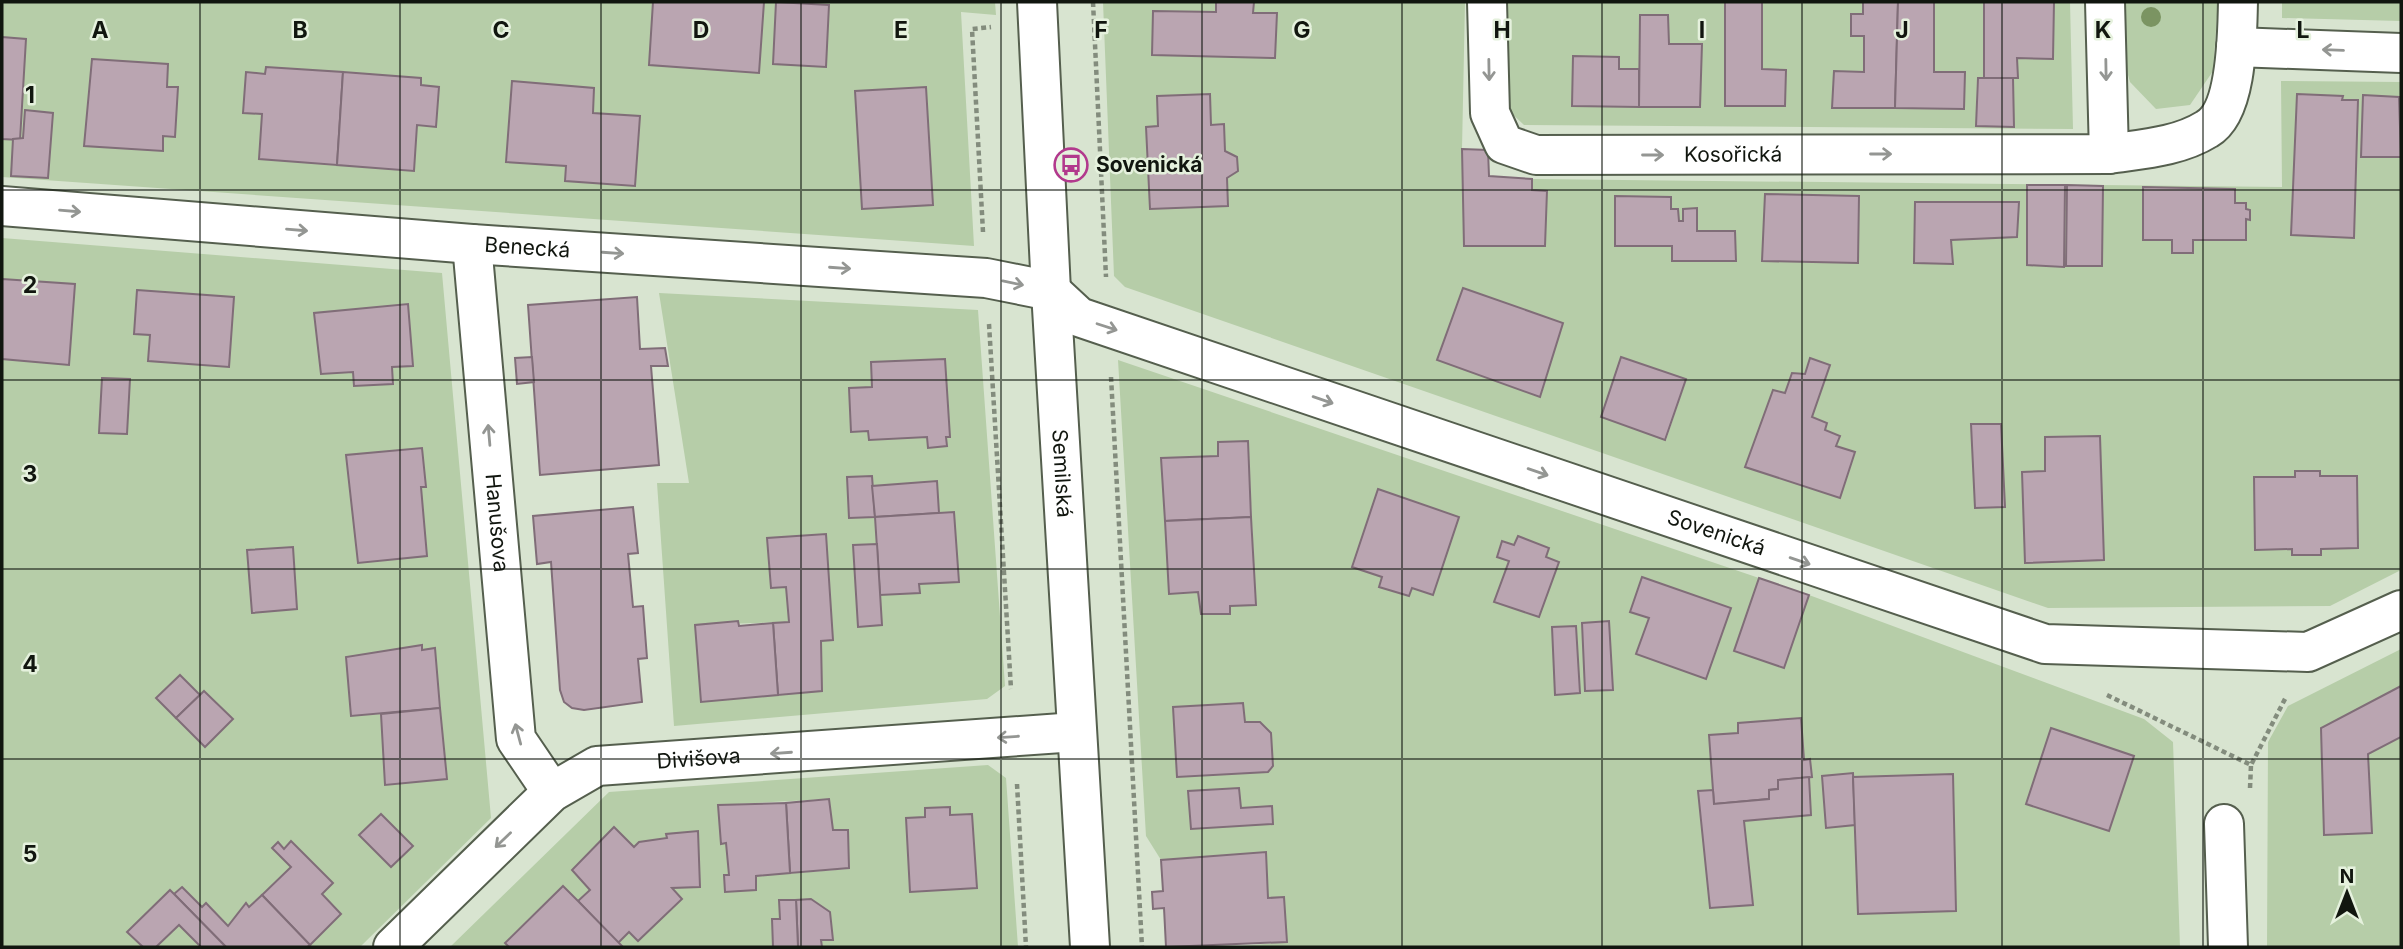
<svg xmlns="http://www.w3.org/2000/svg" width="2403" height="949" font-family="Inter,sans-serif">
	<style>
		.green { fill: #b6cda8; fill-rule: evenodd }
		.building { fill: #baa5b1; stroke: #806d78; stroke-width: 2 }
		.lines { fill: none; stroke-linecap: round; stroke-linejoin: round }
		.minor-casing { stroke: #555f4e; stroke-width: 42 }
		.path { stroke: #838c7d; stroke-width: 4.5; stroke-dasharray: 5 3.5; stroke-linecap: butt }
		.minor { stroke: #fff; stroke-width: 38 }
		.tree { fill: #7b9462 }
		.oneway { stroke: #949693 }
		.grid { fill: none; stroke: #11160f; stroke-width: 2; stroke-opacity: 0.55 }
		.labels { text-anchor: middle; stroke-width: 5; stroke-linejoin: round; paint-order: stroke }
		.street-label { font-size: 21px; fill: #11160f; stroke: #e5f1dd }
		.poi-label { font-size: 21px; font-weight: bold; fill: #11160f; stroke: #e5f1dd; text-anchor: start }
		.grid-label { font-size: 23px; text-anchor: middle; font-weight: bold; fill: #11160f; stroke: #e5f1dd; stroke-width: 5; stroke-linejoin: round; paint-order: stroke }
	</style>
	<rect width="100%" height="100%" fill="#d8e4d0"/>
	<g class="green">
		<path d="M2 2H653L649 65 759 73 764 2H995L996 15 961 12 974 246 2 177V139L20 140 26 40 2 37ZM776 2 829 5 826 67 773 64ZM92 59 168 64 167 87 178 88 175 136H163L162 151 84 146ZM266 67 421 78V85L439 87 436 127 417 125 414 171 259 159 262 114 243 112 246 72 265 74ZM512 81 594 88 593 113 640 116 635 186 565 181 566 166 506 162ZM926 87 933 205 862 209 855 91Z"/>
		<path d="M1103 2H1216V12L1154 11 1152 54 1275 58 1277 14 1253 13 1254 2H1465L1462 149 1464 246H1545L1547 192 1532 190V179L2282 187 2281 81 2401 82V130L2399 97 2363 96 2361 156 2401 157V570L2330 606 2048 608 1125 287 1114 276ZM1209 94 1211 125 1224 124 1225 151 1237 158 1238 171 1227 178 1228 206 1150 209 1146 128 1158 126 1157 96ZM2297 95 2343 97 2342 100 2358 101 2353 238 2291 235ZM2027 185H2065L2064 267 2028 265ZM2067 185 2103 186 2102 266H2066ZM2143 187 2235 189V203L2246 209 2193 240 2192 253H2172V240L2143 239ZM1765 194 1859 196 1857 263 1762 261ZM1615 196 1671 198V209L1678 210 1679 221H1683L1697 231H1735L1736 261H1672V246H1615ZM1915 202 2019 203 2017 237 1951 240 1914 263ZM1463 288 1563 323 1541 396 1437 360ZM1621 357 1686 380 1666 440 1601 417ZM1810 358 1830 365 1812 417 1827 423 1825 430 1840 436 1836 446 1855 452 1840 498 1773 390 1785 393 1792 373 1805 374ZM1971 424H2001L2004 507 1975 508ZM2100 436 2103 560 2025 562 2022 472 2045 471V437ZM2320 471V476H2357L2358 548 2321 549V555L2292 549H2255L2254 477H2295Z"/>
		<path d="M1504 2H1863V14H1851V35L1864 36V72L1834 71 1832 108 1963 109 1965 72H1934V2H1984V78H1977L1976 126 2013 127V78H2018L2017 58 2053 59 2054 2H2070L2073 129 1524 125 1507 109ZM1762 2V69L1786 70 1785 106 1726 105ZM1640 15H1668L1669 44 1701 45 1700 107 1572 105 1573 56 1619 69H1639Z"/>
		<path d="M2120 2H2218L2213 71 2190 105 2156 109 2130 82 2120 47Z"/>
		<path d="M2282 2H2401V21L2282 18Z"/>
		<path d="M2 238 442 273 491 818 360 947H307L341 914 322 894 332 883 291 841 284 849 278 842 272 848 291 867 249 907 245 903 228 926 207 903 202 907 182 887 174 894 170 890 128 931 143 947H2V359L69 365 75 285 2 279ZM234 298 229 367 148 361 150 335ZM408 304 413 366 392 367 393 384 355 386 353 372 321 374 315 313ZM102 378 130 379 127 434 99 433ZM422 448 426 487H421L427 556 358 562 346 455ZM293 547 297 609 253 613 247 550ZM421 645 422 650 435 648 447 779 385 784 381 714 351 716 346 657ZM204 691 233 719 156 698 200 695ZM380 814H381L391 867 359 835Z"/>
		<path d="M659 293 978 310 1005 686 987 699 674 726 657 483H689ZM945 359 950 436 946 437 947 446 927 437 869 440 868 431 851 432 872 387V362ZM872 476 873 486 937 481 939 513 954 512 958 582 919 584 920 592 880 595 882 625 858 627 853 546 877 544 875 517H849L847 477ZM826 534 833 640 821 641 822 691 701 701 695 625 789 622 786 587H771L767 539Z"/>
		<path d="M1118 360 1759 578 1734 651 1784 668 1809 595 2144 719 2173 742 2180 947H1231L1287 942 1284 897 1268 898 1266 852 1161 860 1146 836ZM1248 441 1256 605 1230 606V614H1201L1198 592 1169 593 1161 458 1218 456V442ZM1378 489 1459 517 1433 594 1412 588 1408 596 1379 587 1382 577 1352 567ZM1518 536 1549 548 1546 557 1559 562 1539 617 1495 601 1509 561 1497 556 1502 542 1514 545ZM1642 577 1731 608 1706 679 1636 654 1649 618 1630 612ZM1609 622 1613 689 1586 691 1582 623ZM1576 626 1580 693 1556 695 1552 627ZM1243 703 1245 722 1260 723 1271 733 1273 765 1268 772 1174 707ZM1801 718 1804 760 1810 759 1812 776 1809 777 1811 815 1744 821 1753 904 1711 908 1698 791 1713 790 1709 735 1738 733V723ZM2051 728 2134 756 2108 831 2026 804ZM1853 773V777L1952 775 1956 911 1858 914 1855 825 1827 828 1823 776ZM1272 806 1273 824 1192 829 1241 808Z"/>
		<path d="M2401 649V686L2321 728 2324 835 2372 833 2368 754 2401 737V947H2267L2268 742 2288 706Z"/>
		<path d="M988 765 1006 778 1018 947H822L821 940H832L830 912 811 899 779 901 780 919H772L773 947H623L618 943 629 932 638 941 682 899 672 888 700 886 698 832 667 834V838L639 842 634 847 614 827 572 870 590 890 578 901 562 886 505 942 509 947H450L609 792ZM829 799 833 830H848L849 869 756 876V890L725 892 724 875H729L726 843 721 844 718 805ZM949 807 950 815 972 814 977 888 910 892 906 818 925 817V808Z"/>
		<path d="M179 925 201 947H156Z"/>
	</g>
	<g class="building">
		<path d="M653 2H764L759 73 649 65Z"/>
		<path d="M776 2 829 5 826 67 773 64Z"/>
		<path d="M1216 2H1254L1253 13H1277L1275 58 1152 55 1153 11 1216 12Z"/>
		<path d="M1725 2H1762V69L1786 70 1785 106H1725Z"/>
		<path d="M1863 2H1898L1895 108H1832L1834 71 1864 72V36H1851V14H1863Z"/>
		<path d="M1898 2H1934V72H1965L1964 109 1895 108Z"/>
		<path d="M1984 2H2054L2053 59 2017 58 2018 78H1984Z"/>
		<path d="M1640 15H1668L1669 44H1702L1700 107H1639Z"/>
		<path d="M2 37 26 39 20 140 2 139Z"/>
		<path d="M1573 56 1619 57V69H1639V107L1572 106Z"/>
		<path d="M92 59 168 64 167 87H178L175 137 163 136V151L84 146Z"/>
		<path d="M266 67 343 72 337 165 259 159 262 114 243 113 246 72 265 74Z"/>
		<path d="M343 72 421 78V85L439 87 436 127 417 125 414 171 337 165Z"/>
		<path d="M1978 78H2013L2014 127 1976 126Z"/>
		<path d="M512 81 594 88 593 113 640 116 635 186 565 181 566 166 506 162Z"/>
		<path d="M926 87 933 205 862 209 855 91Z"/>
		<path d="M1210 94 1211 125 1224 124 1225 151 1237 157 1238 171 1227 178 1228 206 1150 209 1146 127 1158 126 1157 96Z"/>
		<path d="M2297 94 2343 96 2342 100H2358L2354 238 2291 235Z"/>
		<path d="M2363 95 2399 97 2401 157H2361Z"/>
		<path d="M25 110 53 113 48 178 11 176 13 139 23 138Z"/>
		<path d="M1462 149 1488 150 1489 176 1532 179V190L1547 191 1545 246H1464Z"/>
		<path d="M2027 185H2065L2064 267 2027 265Z"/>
		<path d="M2067 185 2103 186 2102 266H2066Z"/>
		<path d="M2143 187 2235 189V203H2246V209L2250 210V220L2246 219V240H2193V253H2172V240H2143Z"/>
		<path d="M1765 194 1859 196 1858 263 1762 261Z"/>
		<path d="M1615 196 1671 197V209H1678L1679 221H1683V209L1697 208V231H1735L1736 261H1672V246H1615Z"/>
		<path d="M1915 202H2019L2017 237 1951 240 1953 264 1914 263Z"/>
		<path d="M2 279 75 284 69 365 2 359Z"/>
		<path d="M1463 288 1563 323 1540 397 1437 360Z"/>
		<path d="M137 290 234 297 229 367 148 361 150 335 134 334Z"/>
		<path d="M637 297 640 349 665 348 668 366H651L659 465 540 475 528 305Z"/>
		<path d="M408 304 413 366 392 367 393 384 354 386 353 372 321 374 314 313Z"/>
		<path d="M532 357 534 382 517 384 515 358Z"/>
		<path d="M1621 357 1686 379 1665 440 1601 417Z"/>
		<path d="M1810 358 1830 365 1812 417 1827 423 1825 430 1840 436 1836 446 1855 452 1840 498 1745 467 1773 390 1785 393 1792 373 1805 374Z"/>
		<path d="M945 359 950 437H946L947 446 928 448 927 437 869 440 868 431 851 432 849 388 872 387 871 362Z"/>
		<path d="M102 378 130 379 127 434 99 433Z"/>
		<path d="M1971 424H2001L2005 507 1975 508Z"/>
		<path d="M2100 436 2104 560 2025 563 2022 472 2045 471V437Z"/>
		<path d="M1248 441 1251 517 1165 521 1161 458 1218 456V442Z"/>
		<path d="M422 448 426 487H421L427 556 358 563 346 455Z"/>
		<path d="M2295 471H2320V476H2357L2358 548 2321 549V555H2292V549L2255 550 2254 477H2295Z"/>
		<path d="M872 476 875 517 849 518 847 477Z"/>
		<path d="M937 481 939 513 875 517 872 486Z"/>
		<path d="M1378 489 1459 517 1433 595 1412 588 1409 596 1379 587 1382 577 1352 567Z"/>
		<path d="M633 507 638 553 628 554 633 607 643 606 647 658 638 659 642 702 584 710 572 708 564 702 560 690 551 562 537 564 533 516Z"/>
		<path d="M954 512 959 582 919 584 920 593 880 595 875 517Z"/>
		<path d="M1251 517 1256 605 1230 606V614H1201L1198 592 1169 594 1165 521Z"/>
		<path d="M826 534 833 640 821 641 822 691 778 695 773 623 789 622 786 587 771 588 767 538Z"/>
		<path d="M1518 536 1549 548 1546 557 1559 562 1539 617 1494 602 1509 561 1497 557 1502 541 1514 545Z"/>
		<path d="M877 544 882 625 858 627 853 545Z"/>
		<path d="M293 547 297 609 252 613 247 550Z"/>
		<path d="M1642 577 1731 608 1706 679 1636 654 1649 618 1630 612Z"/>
		<path d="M1759 578 1809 595 1784 668 1734 651Z"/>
		<path d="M738 621 739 626 773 623 778 695 701 702 695 625Z"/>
		<path d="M1609 621 1613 690 1585 691 1582 623Z"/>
		<path d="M1576 626 1580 693 1555 695 1552 627Z"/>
		<path d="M422 645V650L435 648 440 708 351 716 346 657Z"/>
		<path d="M180 675 200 695 176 718 156 698Z"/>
		<path d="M2401 686V737L2368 754 2372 833 2324 835 2321 728Z"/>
		<path d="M204 691 233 719 205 747 176 718Z"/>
		<path d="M1243 703 1245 722H1260L1271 733 1273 766 1268 772 1177 777 1173 707Z"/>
		<path d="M440 708 447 779 385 785 381 714Z"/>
		<path d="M1801 718 1804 760 1810 759 1812 777 1778 780V789L1769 790V799L1714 804 1709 735 1738 733V723Z"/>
		<path d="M2051 728 2134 756 2109 831 2026 804Z"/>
		<path d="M1853 773 1855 825 1826 828 1822 776Z"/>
		<path d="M1953 774 1956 911 1858 914 1853 777Z"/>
		<path d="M1809 777 1811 815 1744 821 1753 905 1710 908 1698 791 1713 790 1714 804 1769 799V790L1778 789V780Z"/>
		<path d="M1239 788 1241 808 1272 806 1273 824 1191 829 1188 791Z"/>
		<path d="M829 799 833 830H848L849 868 790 873 786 803Z"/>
		<path d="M786 803 790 873 756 876V890L725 892 724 875H729L726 843 721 844 718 805Z"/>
		<path d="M950 807V815L972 814 977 888 910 892 906 818 925 817V808Z"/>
		<path d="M381 814 413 846 391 867 359 835Z"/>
		<path d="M614 827 634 847 639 842 667 838 666 834 698 831 700 887 672 888 682 899 638 941 629 932 618 943 578 901 590 890 572 870Z"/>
		<path d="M291 841 333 883 322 894 341 914 310 945 262 895 291 867 272 848 278 842 284 849Z"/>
		<path d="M1266 852 1268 898 1284 897 1287 942 1166 947 1164 908 1153 909 1152 892 1163 891 1161 860Z"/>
		<path d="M563 886 578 901 623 947H509L505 943Z"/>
		<path d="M182 887 202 907 206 903 228 926 246 903 249 907 262 895 310 945 307 947H226L174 894Z"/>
		<path d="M170 890 174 894 226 947H201L179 925 156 947H143L127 932Z"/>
		<path d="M811 899 830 912 833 940H821L822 947H798L796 900Z"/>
		<path d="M779 900H796L798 947H773L772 919H780Z"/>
	</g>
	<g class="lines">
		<defs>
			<g id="minor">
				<path id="s1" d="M1037 2 1051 291 1090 947"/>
				<path id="s2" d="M1487 2 1490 113 1504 144 1536 155 2109 154C2142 149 2178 147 2207 129 2238 111 2237 34 2238 2"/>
				<path d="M2105 2 2109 154"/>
				<path d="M2236 47 2401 53"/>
				<path id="s3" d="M2 206 472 244 986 278 1051 291 1079 317 2045 644 2308 652 2401 610"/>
				<path id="s4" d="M472 244 516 739 552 792"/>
				<path d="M2224 824 2228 947"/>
				<path id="s5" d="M393 947 552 792 597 766 1076 732"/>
			</g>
		</defs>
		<use href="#minor" class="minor-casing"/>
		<g class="path">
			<path d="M1093 2 1106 277"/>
			<path d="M983 232 972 29 991 27"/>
			<path d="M989 324 1011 689"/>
			<path d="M1111 377 1142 947"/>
			<path d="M2107 695 2251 765 2286 697"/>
			<path d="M1017 784 1026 947"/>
			<path d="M2250 788 2251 765"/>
		</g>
		<use href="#minor" class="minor"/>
	</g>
	<circle class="tree" cx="2151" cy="17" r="10"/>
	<defs><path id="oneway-shaft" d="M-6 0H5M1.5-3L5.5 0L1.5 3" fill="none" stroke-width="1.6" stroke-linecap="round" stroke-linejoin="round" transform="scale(1.75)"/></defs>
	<g class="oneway">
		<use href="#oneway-shaft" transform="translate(2333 50) rotate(-178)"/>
		<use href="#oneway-shaft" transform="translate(1489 70) rotate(89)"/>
		<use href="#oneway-shaft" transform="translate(2106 70) rotate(89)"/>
		<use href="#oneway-shaft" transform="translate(1881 154)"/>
		<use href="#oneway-shaft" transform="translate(1653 155)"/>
		<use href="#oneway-shaft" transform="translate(70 211) rotate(5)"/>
		<use href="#oneway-shaft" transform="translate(297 230) rotate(5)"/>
		<use href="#oneway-shaft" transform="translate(613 253) rotate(4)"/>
		<use href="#oneway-shaft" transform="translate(840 268) rotate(4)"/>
		<use href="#oneway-shaft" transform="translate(1013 283) rotate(12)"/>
		<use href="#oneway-shaft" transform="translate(1107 327) rotate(18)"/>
		<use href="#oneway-shaft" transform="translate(1323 400) rotate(19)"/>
		<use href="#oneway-shaft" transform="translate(489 435) rotate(-95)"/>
		<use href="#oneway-shaft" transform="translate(1538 472) rotate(19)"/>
		<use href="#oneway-shaft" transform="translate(1800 561) rotate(19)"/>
		<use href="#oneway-shaft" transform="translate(518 734) rotate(-105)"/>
		<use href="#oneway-shaft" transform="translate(1008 737) rotate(176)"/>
		<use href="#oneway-shaft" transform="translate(781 753) rotate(176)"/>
		<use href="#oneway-shaft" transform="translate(503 840) rotate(136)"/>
	</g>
	<path class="grid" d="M200 2V947M400 2V947M601 2V947M801 2V947M1001 2V947M1202 2V947M1402 2V947M1602 2V947M1802 2V947M2002 2V947M2203 2V947M2 190H2401M2 380H2401M2 569H2401M2 759H2401"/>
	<defs>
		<symbol id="bus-ring" viewBox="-11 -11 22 22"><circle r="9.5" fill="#e5f1dd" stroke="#b2398d" stroke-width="1.5"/><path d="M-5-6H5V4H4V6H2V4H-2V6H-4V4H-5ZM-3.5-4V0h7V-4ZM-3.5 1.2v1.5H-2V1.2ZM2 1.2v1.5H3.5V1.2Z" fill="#b2398d"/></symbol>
	</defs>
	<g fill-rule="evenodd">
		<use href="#bus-ring" x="1052" y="146" width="38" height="38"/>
	</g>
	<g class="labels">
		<g class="street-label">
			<text dy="7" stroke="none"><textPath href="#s2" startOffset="376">Kosořická</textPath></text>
			<text dy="7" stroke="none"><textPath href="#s3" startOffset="527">Benecká</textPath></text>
			<text dy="7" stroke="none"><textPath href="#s1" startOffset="472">Semilská</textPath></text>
			<text dy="7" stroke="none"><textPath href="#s4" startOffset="280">Hanušova</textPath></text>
			<text dy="7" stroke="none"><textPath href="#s3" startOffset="1764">Sovenická</textPath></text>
			<text dy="7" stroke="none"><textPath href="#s5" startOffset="376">Divišova</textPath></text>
		</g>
		<g class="poi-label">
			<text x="1096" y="172">Sovenická</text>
		</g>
	</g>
	<g class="grid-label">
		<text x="100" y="38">A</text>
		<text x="300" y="38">B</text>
		<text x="501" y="38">C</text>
		<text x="701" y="38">D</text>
		<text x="901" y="38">E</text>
		<text x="1101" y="38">F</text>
		<text x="1302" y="38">G</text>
		<text x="1502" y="38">H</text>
		<text x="1702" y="38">I</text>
		<text x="1902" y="38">J</text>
		<text x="2103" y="38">K</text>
		<text x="2303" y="38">L</text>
		<text x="30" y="103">1</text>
		<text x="30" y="293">2</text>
		<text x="30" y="482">3</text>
		<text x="30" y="672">4</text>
		<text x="30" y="862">5</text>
	</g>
	<rect width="2403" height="949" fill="none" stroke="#11160f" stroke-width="7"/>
	<g transform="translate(2347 893)" stroke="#e5f1dd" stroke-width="5" paint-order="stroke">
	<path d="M0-5L12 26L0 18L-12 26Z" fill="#11160f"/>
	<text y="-10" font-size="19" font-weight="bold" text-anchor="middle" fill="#11160f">N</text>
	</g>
</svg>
